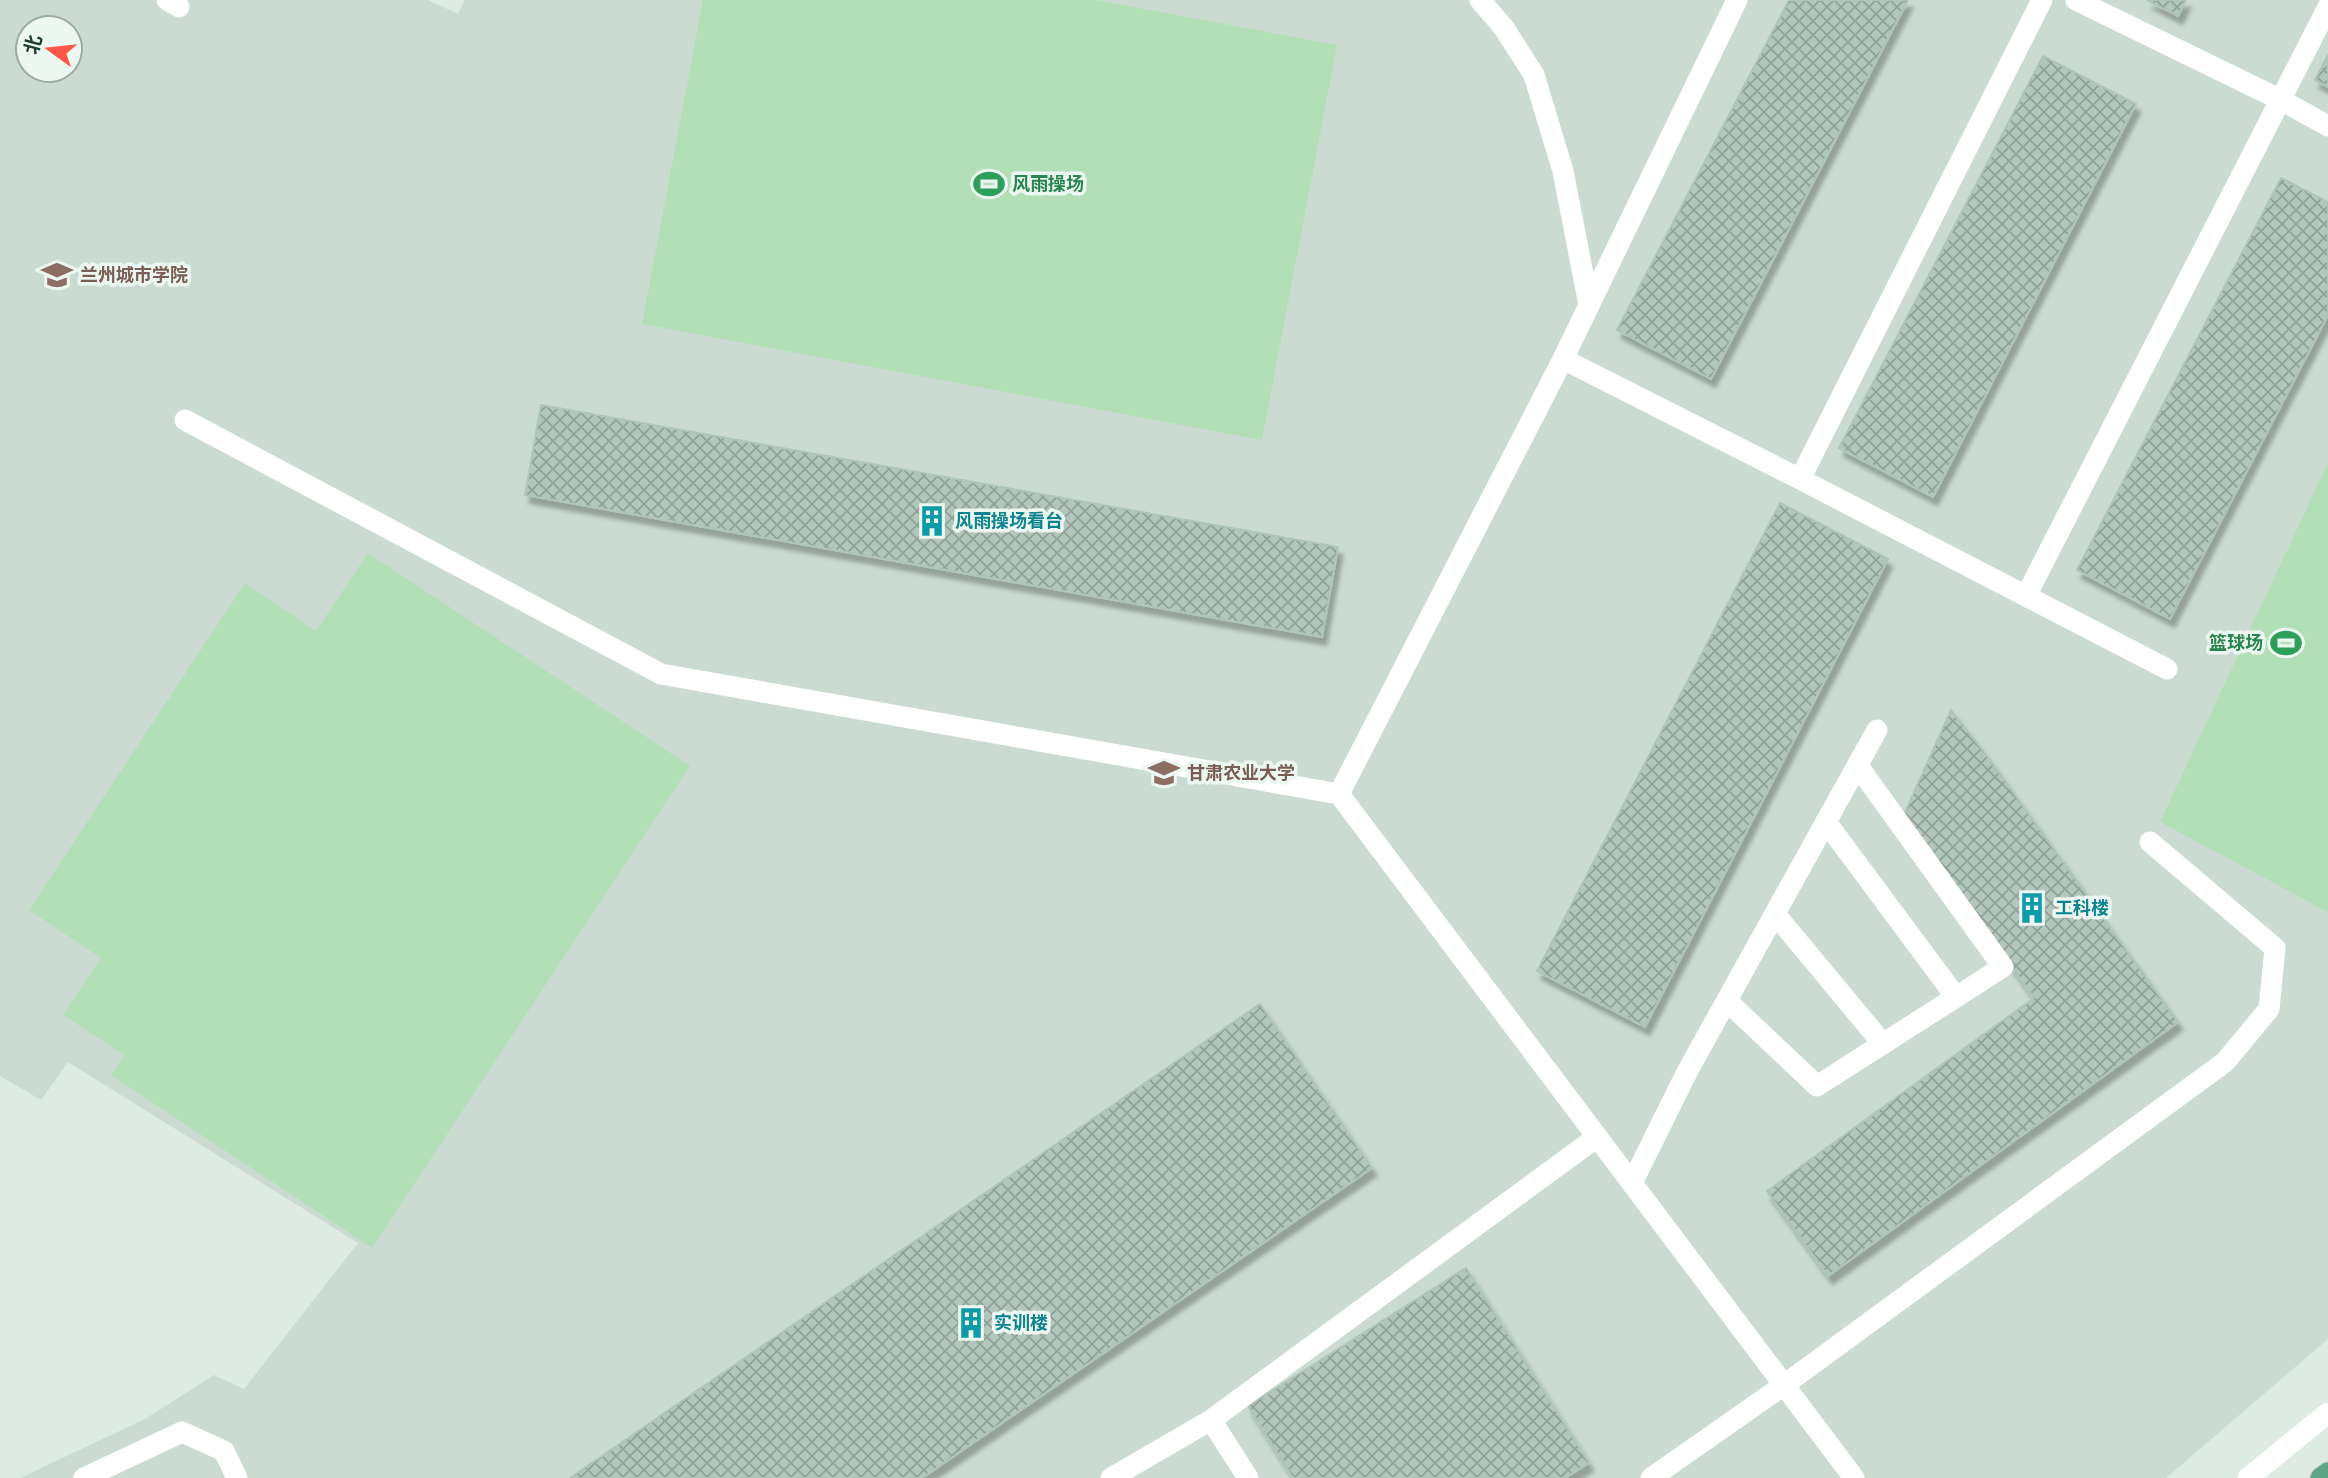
<svg xmlns="http://www.w3.org/2000/svg" width="2328" height="1478" font-family="'Public Sans','Noto Sans SC',sans-serif">
	<style>
		.built { fill: #cbdbd1; fill-rule: evenodd }
		.green { fill: #b3dfb7 }
		.building { fill: url(#building-cross-hatch); stroke: #afc5b8; stroke-width: 2; filter: url(#shadow) }
		.lines { fill: none; stroke-linecap: round; stroke-linejoin: round }
		.major-casing { stroke: #c0c8c4; stroke-width: 23 }
		.minor { stroke: #fff; stroke-width: 21 }
		.major { stroke: #5ca687; stroke-width: 21 }
		.labels { text-anchor: middle; stroke-width: 7; stroke-linejoin: round; paint-order: stroke }
		.leisure-label { font-size: 18px; font-weight: bold; fill: #27864d; stroke: #edf7f1; text-anchor: start }
		.education-label { font-size: 18px; font-weight: bold; fill: #785e54; stroke: #edf7f1; text-anchor: start }
		.culture-label { font-size: 18px; font-weight: bold; fill: #0d838f; stroke: #edf7f1; text-anchor: start }
	</style>
	<defs>
		<pattern id="building-cross-hatch" width="8" height="8" patternUnits="userSpaceOnUse" patternTransform="scale(1.75)"><rect width="8" height="8" fill="#b2c6bb"/><path d="M0 0l8 8M0 8l8-8" fill="none" stroke="#90a298"/></pattern>
		<filter id="shadow"><feDropShadow dx="4.5" dy="8" stdDeviation="2" flood-color="#0004"/></filter>
	</defs>
	<rect width="100%" height="100%" fill="#ddebe2"/>
	<path class="built" d="M0 0H428L458 14 465 0H2328V1339L2166 1478H20L145 1419 214 1375 244 1389 358 1243 68 1062 41 1100 0 1076ZM28 28H70V70H28Z"/>
	<g class="green">
		<path d="M703 0H1096L1337 45 1262 440 642 324Z"/>
		<path d="M2328 463V912L2160 822Z"/>
		<path d="M368 553 690 766 372 1248 111 1075 124 1055 63 1015 101 958 29 910 245 583 316 631Z"/>
	</g>
	<g class="building">
		<path d="M1789 0H1908L1711 379 1617 330Z"/>
		<path d="M2147 0H2186L2178 16Z"/>
		<path d="M2328 55V87L2315 80Z"/>
		<path d="M2043 56 2136 104 1933 497 1839 448Z"/>
		<path d="M2281 178 2328 202V315L2170 619 2077 570Z"/>
		<path d="M541 405 1338 547 1322 637 525 495Z"/>
		<path d="M1780 503 1888 559 1645 1027 1537 971Z"/>
		<path d="M1951 710 1987 756 2178 1022 1828 1276 1767 1191 2034 998 1903 817Z"/>
		<path d="M1260 1004 1372 1168 922 1478H570Z"/>
		<path d="M1466 1268 1589 1463 1565 1478H1293L1248 1406Z"/>
	</g>
	<g class="lines">
		<defs>
			<path id="major" d="M2321 1478 2328 1473"/>
		</defs>
		<use href="#major" class="major-casing"/>
		<g class="minor">
			<path d="M167 0 179 7"/>
			<path d="M1480 0 1504 28 1534 75 1563 171 1589 305"/>
			<path d="M2076 0 2281 100 2328 126"/>
			<path d="M1563 359 1800 479 2167 669"/>
			<path d="M185 420 661 674 1339 794 1854 1478"/>
			<path d="M1800 479 2042 0"/>
			<path d="M2026 596 2328 7"/>
			<path d="M1339 794 1563 359 1737 0"/>
			<path d="M1826 822 1956 997"/>
			<path d="M1775 914 1883 1044"/>
			<path d="M1727 1001 1817 1086 2003 967 1858 766"/>
			<path d="M1632 1183 1687 1072 1877 730"/>
			<path d="M1211 1420 1248 1478"/>
			<path d="M84 1478 182 1432 224 1451 237 1478"/>
			<path d="M1111 1478 1211 1420 1597 1137"/>
			<path d="M1651 1478 1784 1385 2225 1062 2269 1009 2275 948 2150 842"/>
			<path d="M2248 1478 2328 1413"/>
		</g>
		<use href="#major" class="major"/>
	</g>
	<defs>
		<symbol id="stadium-bare" viewBox="-9 -9 18 18"><path d="M0-5a6.5 5 0 1 0 0 10a6.5 5 0 1 0 0-10ZM-3.5-1.8h7v3.6h-7Z" fill="#2e9e5b" stroke="#edf7f1" stroke-width="2.5" paint-order="stroke"/></symbol>
		<symbol id="school-bare" viewBox="-9 -9 18 18"><path d="M0-5L7-2L0 1L-7-2ZM-4 1L0 2.5L4 1V4Q0 6-4 4Z" fill="#8d6e63" stroke="#edf7f1" stroke-width="2.5" paint-order="stroke"/></symbol>
		<symbol id="building-bare" viewBox="-9 -9 18 18"><path d="M-4-6H4V6H1V3H-1V6H-4ZM-2.5-4.3h1.7v1.8h-1.7ZM.8-4.3h1.7v1.8H.8ZM-2.5-1h1.7V.8h-1.7ZM.8-1h1.7V.8H.8Z" fill="#0f9aa8" stroke="#edf7f1" stroke-width="2.5" paint-order="stroke"/></symbol>
		<symbol id="university-bare" viewBox="-9 -9 18 18"><path d="M0-5L7-2L0 1L-7-2ZM-4 1L0 2.5L4 1V4Q0 6-4 4Z" fill="#8d6e63" stroke="#edf7f1" stroke-width="2.5" paint-order="stroke"/></symbol>
	</defs>
	<g fill-rule="evenodd">
		<use href="#stadium-bare" x="967" y="162" width="44" height="44"/>
		<use href="#school-bare" x="35" y="253" width="44" height="44"/>
		<use href="#building-bare" x="910" y="499" width="44" height="44"/>
		<use href="#stadium-bare" x="2264" y="621" width="44" height="44"/>
		<use href="#university-bare" x="1142" y="751" width="44" height="44"/>
		<use href="#building-bare" x="2010" y="886" width="44" height="44"/>
		<use href="#building-bare" x="949" y="1301" width="44" height="44"/>
	</g>
	<g class="labels">
		<g class="leisure-label">
			<text x="1012" y="190">风雨操场</text>
			<text x="2263" y="649" text-anchor="end">篮球场</text>
		</g>
		<g class="education-label">
			<text x="80" y="281">兰州城市学院</text>
			<text x="1187" y="779">甘肃农业大学</text>
		</g>
		<g class="culture-label">
			<text x="955" y="527">风雨操场看台</text>
			<text x="2055" y="914">工科楼</text>
			<text x="994" y="1329">实训楼</text>
		</g>
	</g>
	<g transform="translate(49 49) rotate(285)"><circle r="33" fill="#edf7f1" stroke="#9aaca3" stroke-width="2"/>
	<path d="M0-5L12 26L0 18L-12 26Z" fill="#ff5647"/>
	<text y="-10" font-size="19" font-weight="bold" text-anchor="middle" fill="#1d3c2e">北</text>
	</g>
</svg>
